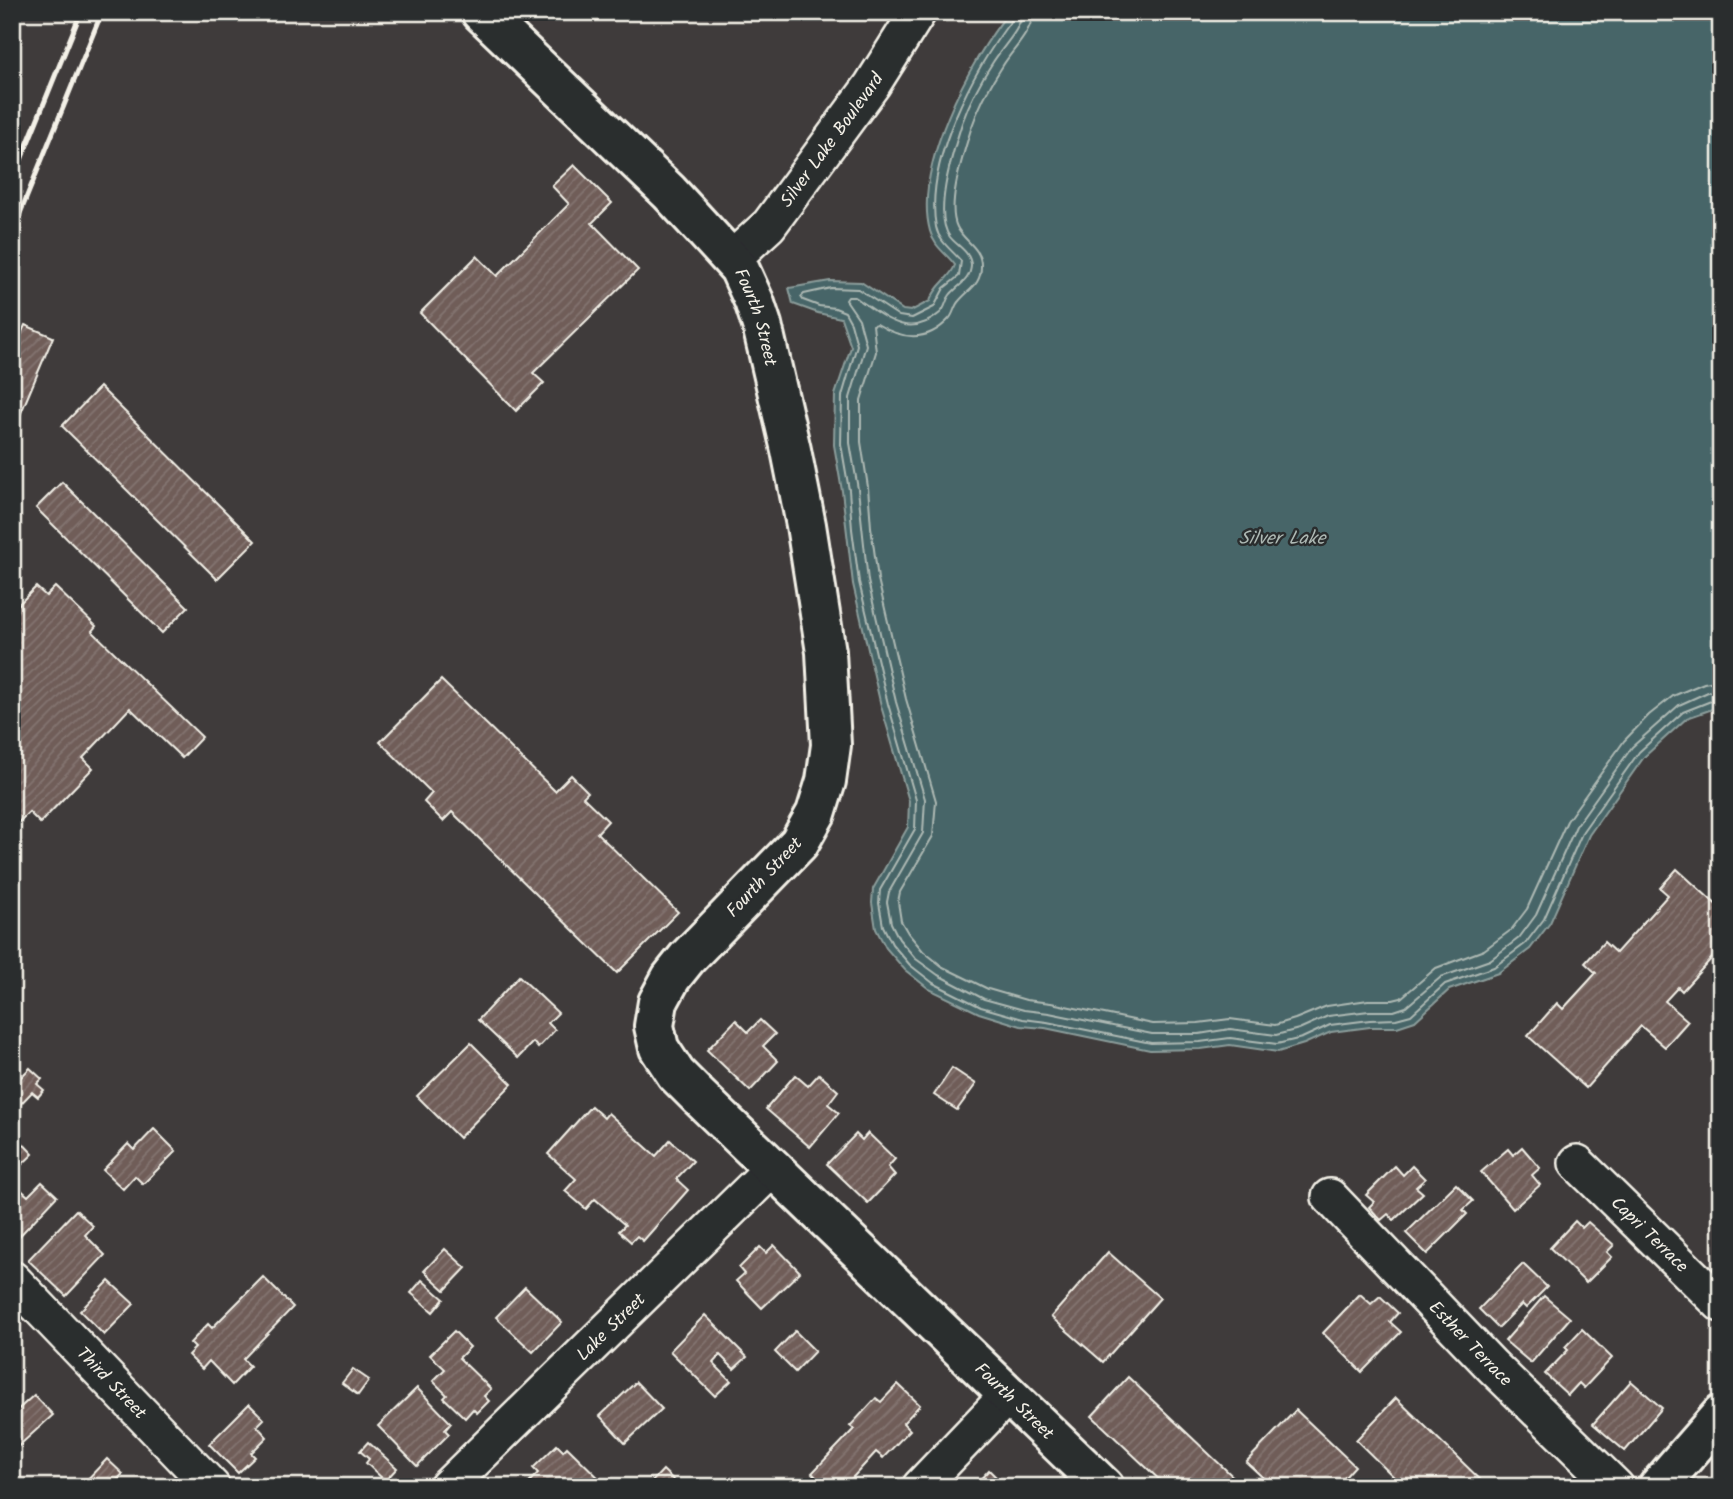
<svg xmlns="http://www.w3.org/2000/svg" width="1733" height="1499" font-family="Kalam,sans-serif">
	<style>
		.water { fill: #466567; stroke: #8c9d9b; stroke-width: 2 }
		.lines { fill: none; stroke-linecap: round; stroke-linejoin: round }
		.shore { stroke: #aeb9b4; stroke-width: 2 }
		.building { fill: url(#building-hatch); stroke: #f4f1e8; stroke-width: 2 }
		.minor-casing { stroke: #f4f1e8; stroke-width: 40 }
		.tertiary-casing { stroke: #f4f1e8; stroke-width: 44 }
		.minor { stroke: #2a2d2e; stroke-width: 35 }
		.tertiary { stroke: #2a2d2e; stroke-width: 38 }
		.rail { stroke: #f4f1e8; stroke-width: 5 }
		.labels { text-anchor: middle; stroke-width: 5; stroke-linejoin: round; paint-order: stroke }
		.street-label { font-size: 18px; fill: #f4f1e8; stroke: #2a2d2e }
		.water-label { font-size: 19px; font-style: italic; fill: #aeb9b4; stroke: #2a2d2e }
	</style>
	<defs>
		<pattern id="building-hatch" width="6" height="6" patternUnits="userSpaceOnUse" patternTransform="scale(1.75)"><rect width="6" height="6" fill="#6f5d59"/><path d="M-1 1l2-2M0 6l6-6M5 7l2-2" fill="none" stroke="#847571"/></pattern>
	</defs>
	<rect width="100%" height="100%" fill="#3f3b3b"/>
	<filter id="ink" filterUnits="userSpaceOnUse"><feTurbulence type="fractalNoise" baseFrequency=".0143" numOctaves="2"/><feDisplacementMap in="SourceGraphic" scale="14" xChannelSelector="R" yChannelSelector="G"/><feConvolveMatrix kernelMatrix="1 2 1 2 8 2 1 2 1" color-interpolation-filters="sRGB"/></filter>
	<g filter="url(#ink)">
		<path class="water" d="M1009 12H1721V706L1687 718 1644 757 1589 835 1550 923 1530 949 1498 973 1449 990 1415 1021 1397 1027H1370L1331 1032 1304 1044 1278 1052 1230 1045 1201 1049 1150 1050 1045 1028 1021 1026 979 1013 929 989 905 970 886 948 876 929 872 903 873 889 908 827 909 801 881 706 853 584 842 491 834 445 835 395 851 347 841 318 818 313 793 304 789 288 830 281 861 282 903 310 911 311 930 301C936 284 951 278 955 265 946 253 934 247 930 231 913 168 970 60 1009 12Z"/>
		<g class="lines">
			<g class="shore">
				<path d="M1014 12 1013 18C974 69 924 162 936 227 939 242 952 250 961 261L959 276 944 288 934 307 912 318 899 316 858 289 831 288 804 294 801 297 803 300 819 306 835 308 845 312 851 323 857 345 842 396 841 444 849 490 852 529 859 582 888 704 916 800 915 829 880 890 879 903 883 926 892 944 910 965 933 983 981 1007 1023 1019 1047 1022 1151 1043 1200 1042 1230 1038 1277 1044 1302 1038 1330 1025 1370 1020 1396 1019 1411 1015 1445 984 1494 967 1525 944 1544 919 1583 831 1639 752 1683 712 1711 701 1721 699"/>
				<path d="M1022 12C1022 29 1002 47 993 62 981 80 969 103 962 123 954 149 932 214 950 237 957 246 971 252 971 266 970 281 958 285 950 295 945 301 946 308 940 313 908 341 883 316 855 297H848L846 300 859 319 866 345 850 398V443L858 489 868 581 896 702 925 799 923 833 889 892 887 902 891 923 899 939 916 959 938 975 984 999 1024 1010 1049 1013 1152 1034H1199L1230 1029 1276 1035 1299 1029 1328 1016 1369 1011H1394L1406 1007 1441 977 1490 960 1519 938 1536 915 1576 826 1632 747 1679 705 1708 692 1721 690"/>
				<path d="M1033 12C1032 33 1012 50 1002 67 990 85 978 108 971 129 964 153 946 204 957 227 964 242 982 247 981 267 981 285 969 289 959 301 954 306 954 314 949 319 927 343 901 339 877 324L873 325 876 352 861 400V442L868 487 871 527 878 579 906 699 936 801 933 836 900 892 898 902 901 921 908 933 923 951 943 967 988 989 1026 1000 1051 1003 1153 1024 1198 1023 1230 1019 1275 1025 1295 1019 1327 1006 1368 1000H1393L1401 998 1436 968 1484 950 1511 930 1527 909 1567 821 1624 741 1649 715 1673 696 1704 683 1721 680"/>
			</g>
		</g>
		<g class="building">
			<path d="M574 165 612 203 592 223 638 270 533 373 544 383 516 411 420 313 477 256 497 276 569 204 552 186Z"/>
			<path d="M25 325 53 337 12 434V355Z"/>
			<path d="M100 387 255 541 217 579 62 426Z"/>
			<path d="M62 482 188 607 162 633 36 508Z"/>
			<path d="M36 587 46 596 55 587 96 626 92 631 202 737 182 758 130 708 83 758 93 768 40 823 29 812 12 829V611Z"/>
			<path d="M441 680 555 791 571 775 588 792 583 797 608 821 597 833 678 912 617 973 452 812 443 821 424 802 432 793 380 742Z"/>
			<path d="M1677 869 1721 909V948L1682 991 1678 987 1665 1001 1688 1021 1665 1047 1641 1026 1586 1088 1528 1036 1557 1003 1563 1009 1596 973 1585 963 1604 942 1616 953 1668 895 1660 888Z"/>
			<path d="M519 976 558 1013 548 1023 555 1030 538 1048 533 1042 518 1058 478 1020Z"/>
			<path d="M736 1020 748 1032 760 1020 775 1034 763 1046 778 1061 750 1091 707 1050Z"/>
			<path d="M471 1043 512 1084 459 1138 417 1096Z"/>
			<path d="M30 1068 42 1079 37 1084 44 1090 38 1097 32 1092 12 1113V1086Z"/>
			<path d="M952 1068 976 1084 957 1110 934 1095Z"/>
			<path d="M819 1074 838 1091 828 1104 839 1113 810 1147 766 1109 795 1075 808 1086Z"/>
			<path d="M591 1106 604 1118 608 1113 656 1156 670 1140 693 1161 676 1179 688 1190 643 1241 637 1236 631 1242 619 1231 625 1225 595 1199 586 1209 565 1191 576 1179 548 1154Z"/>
			<path d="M154 1129 176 1151 143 1184 135 1176 123 1189 103 1170 128 1144 134 1150Z"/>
			<path d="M868 1133 895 1159 888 1167 895 1175 868 1203 827 1164 856 1134 862 1140Z"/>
			<path d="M14 1134 33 1154 12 1174V1135Z"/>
			<path d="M1522 1147 1540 1168 1532 1175 1540 1185 1513 1209 1481 1172 1508 1149 1513 1155Z"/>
			<path d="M1395 1166 1403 1175 1412 1166 1425 1179 1416 1187 1423 1193 1394 1220 1388 1214 1381 1220 1369 1207 1374 1202 1366 1195Z"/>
			<path d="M42 1182 57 1196 13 1243 12 1194 18 1187 28 1196Z"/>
			<path d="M1456 1184 1473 1201 1463 1210 1467 1214 1427 1254 1406 1233Z"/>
			<path d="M76 1210 93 1226 85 1235 105 1255 66 1296 28 1260Z"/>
			<path d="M1575 1221 1582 1228 1588 1222 1614 1245 1607 1252 1612 1257 1586 1283 1550 1248Z"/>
			<path d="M774 1245 800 1272 762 1308 736 1281 744 1274 739 1268 760 1247 766 1253Z"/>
			<path d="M445 1249 466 1268 445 1290 424 1271Z"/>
			<path d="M1108 1252 1160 1298 1103 1362 1051 1317Z"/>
			<path d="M1523 1264 1547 1287 1526 1308 1522 1304 1498 1328 1479 1309Z"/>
			<path d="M263 1277 293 1307 243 1359 250 1366 232 1385 209 1361 202 1369 188 1355 195 1348 190 1343 208 1324 212 1328Z"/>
			<path d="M422 1280 444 1299 433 1312 411 1293Z"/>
			<path d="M109 1281 134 1304 104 1335 80 1311Z"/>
			<path d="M525 1287 562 1322 533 1352 496 1317Z"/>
			<path d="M1360 1294 1371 1304 1380 1296 1398 1313 1390 1322 1401 1332 1362 1372 1323 1333Z"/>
			<path d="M1544 1296 1570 1318 1531 1363 1505 1341Z"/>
			<path d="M705 1315 747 1357 734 1369 720 1355 713 1363 731 1381 715 1396 670 1351Z"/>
			<path d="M1582 1329 1612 1358 1584 1388 1579 1383 1568 1395 1545 1374 1568 1350 1565 1347Z"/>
			<path d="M454 1331 470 1347 459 1358 491 1389 484 1396 489 1401 477 1413 473 1409 465 1418 444 1398 447 1395 433 1381 445 1369 430 1355Z"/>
			<path d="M795 1331 815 1351 795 1372 775 1352Z"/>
			<path d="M353 1369 369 1380 358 1395 342 1383Z"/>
			<path d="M1128 1377 1244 1487H1167L1092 1416Z"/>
			<path d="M1631 1381 1662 1408 1625 1451 1593 1424Z"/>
			<path d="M636 1382 662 1409 625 1443 600 1416Z"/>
			<path d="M898 1384 920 1405 903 1423 910 1430 883 1458 876 1452 844 1487H826L812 1473 854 1429 850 1426 876 1398 881 1402Z"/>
			<path d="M417 1388 451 1423 445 1430 449 1434 417 1466 378 1426Z"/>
			<path d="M34 1395 53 1415 12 1452V1415Z"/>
			<path d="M1396 1398 1488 1487H1404L1356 1440Z"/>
			<path d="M249 1404 264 1419 257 1426 267 1437 251 1453 255 1457 238 1473 209 1444Z"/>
			<path d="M1296 1410 1355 1466 1336 1487H1273L1246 1462Z"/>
			<path d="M368 1442 397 1468 385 1481 366 1463 369 1459 360 1451Z"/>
			<path d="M557 1445 563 1451 567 1447 608 1487H534L529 1482 538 1473 533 1468Z"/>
			<path d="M107 1459 123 1474 117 1480 125 1487H80Z"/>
			<path d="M663 1470 681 1487H647Z"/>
			<path d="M989 1470 1006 1487H973Z"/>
		</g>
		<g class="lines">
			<defs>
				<g id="minor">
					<path id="s1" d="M732 259 769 225 872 85 918 12"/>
					<path id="s2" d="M1577 1163 1721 1304"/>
					<path id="s3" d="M1330 1197 1492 1366 1616 1487"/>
					<path id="s4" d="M12 1279 212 1487"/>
					<path id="s5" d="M447 1487 774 1167"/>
					<path d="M920 1487 1009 1394"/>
				</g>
				<g id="tertiary">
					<path id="s6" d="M481 12 669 192 739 268 754 301 762 325 791 450 806 525 826 652 831 745 826 781 816 813 799 843 687 958 671 978 658 1002 654 1026 659 1048 676 1074 698 1096 1104 1487"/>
					<path d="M1658 1487 1721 1415"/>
				</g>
			</defs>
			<use href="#minor" class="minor-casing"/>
			<use href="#tertiary" class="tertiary-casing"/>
			<use href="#minor" class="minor"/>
			<use href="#tertiary" class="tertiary"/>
			<g class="rail">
				<path d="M12 182 81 12"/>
				<path d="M12 233 102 12"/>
			</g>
		</g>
	</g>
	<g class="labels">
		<g class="street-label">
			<text dy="6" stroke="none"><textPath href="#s1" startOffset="156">Silver Lake Boulevard</textPath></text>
			<text dy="6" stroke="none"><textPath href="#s6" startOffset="416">Fourth Street</textPath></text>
			<text transform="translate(764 877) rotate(-47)" y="6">Fourth Street</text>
			<text dy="6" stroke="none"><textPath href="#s2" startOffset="102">Capri Terrace</textPath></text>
			<text dy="6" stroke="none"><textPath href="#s5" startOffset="229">Lake Street</textPath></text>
			<text dy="6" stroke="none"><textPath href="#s3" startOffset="203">Esther Terrace</textPath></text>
			<text dy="6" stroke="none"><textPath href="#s4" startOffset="144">Third Street</textPath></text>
			<text dy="6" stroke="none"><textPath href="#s6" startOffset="1718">Fourth Street</textPath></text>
		</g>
		<g class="water-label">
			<text x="1282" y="544">Silver Lake</text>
		</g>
	</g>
	<rect width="1733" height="1499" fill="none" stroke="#2a2d2e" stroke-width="42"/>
	<rect x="21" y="21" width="1691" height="1457" fill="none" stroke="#f4f1e8" stroke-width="2.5" filter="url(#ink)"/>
</svg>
